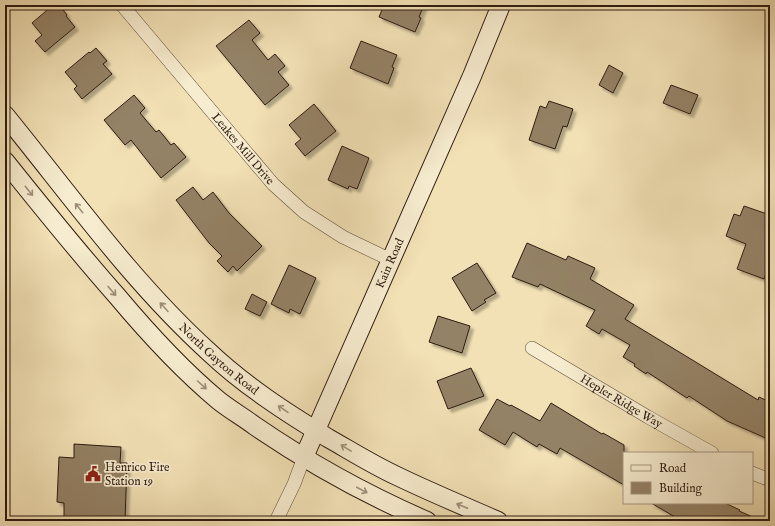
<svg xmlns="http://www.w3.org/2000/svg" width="775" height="526" font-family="'IM FELL English',serif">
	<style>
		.building { fill: #948266; stroke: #2e1b11; filter: url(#shadow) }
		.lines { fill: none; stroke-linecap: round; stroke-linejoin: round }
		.street-casing { stroke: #5f4c3a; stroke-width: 14 }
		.secondary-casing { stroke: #2e1b11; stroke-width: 20 }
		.street { stroke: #f7eccf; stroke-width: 13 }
		.secondary { stroke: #f7eccf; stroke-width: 18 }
		.oneway { stroke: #9d8e7a }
		.labels { text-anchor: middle; stroke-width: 3.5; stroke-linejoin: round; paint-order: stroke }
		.street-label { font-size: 12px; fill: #2e1b11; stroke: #f7eccf }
		.poi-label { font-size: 12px; fill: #2e1b11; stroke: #f7eccf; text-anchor: start }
	</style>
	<defs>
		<filter id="shadow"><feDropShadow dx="3.5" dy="3.5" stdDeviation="1" flood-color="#0004"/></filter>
	</defs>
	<rect width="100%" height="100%" fill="#f2e1b5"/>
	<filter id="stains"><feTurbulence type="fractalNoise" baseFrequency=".005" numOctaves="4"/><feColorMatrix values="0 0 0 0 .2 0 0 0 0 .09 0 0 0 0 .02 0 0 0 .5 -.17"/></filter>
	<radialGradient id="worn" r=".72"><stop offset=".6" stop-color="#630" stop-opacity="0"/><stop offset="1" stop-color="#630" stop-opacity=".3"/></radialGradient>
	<g class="building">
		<path d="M53 5H59L67 15 66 16 75 27 45 52 35 41 42 35 32 23Z"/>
		<path d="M384 5H424L419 17 421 18 415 32 379 17Z"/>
		<path d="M249 20 260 33 252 40 268 60 275 54 285 66 278 72 289 85 265 105 216 46Z"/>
		<path d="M361 41 397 55 392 67 394 68 388 84 350 68Z"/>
		<path d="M96 48 107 61 103 64 112 74 82 99 74 89 77 86 65 72 89 52 90 53Z"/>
		<path d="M609 65 623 73 613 93 599 85Z"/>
		<path d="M671 85 698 95 690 114 663 103Z"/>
		<path d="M134 95 145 108 140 113 156 132 159 130 171 145 174 143 186 157 161 178 131 140 125 145 104 120Z"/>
		<path d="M549 101 573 109 567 127 563 126 555 149 529 140 540 106 546 108Z"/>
		<path d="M314 104 336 131 305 156 295 144 301 139 289 125Z"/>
		<path d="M342 146 369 158 357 189 349 186 348 189 328 180Z"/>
		<path d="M193 187 203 200 213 192 229 213 262 246 237 271 233 266 228 272 217 261 222 256 209 243 176 200Z"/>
		<path d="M744 206 770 215V263L764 279 737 269 746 244 726 236 734 214 740 216Z"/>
		<path d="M527 243 566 260 568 256 595 268 590 279 634 305 625 319 758 400 759 397 770 402V440L727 421 689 396 687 398 647 372 646 374 634 366 635 364 623 357 630 345 602 329 599 334 586 326 595 310 540 284 538 287 512 277Z"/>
		<path d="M477 263 496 293 484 300 486 302 472 311 452 278Z"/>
		<path d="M289 265 316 278 300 314 290 309 289 313 271 304Z"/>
		<path d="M252 294 267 302 260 316 245 309Z"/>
		<path d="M438 316 470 326 462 353 429 342Z"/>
		<path d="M471 368 484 396 448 409 437 381Z"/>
		<path d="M497 399 510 406 511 405 540 421 551 403 602 434 603 433 624 445V485L560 448 557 454 539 444 537 447 513 432 505 445 479 430Z"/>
		<path d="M74 444 121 447 120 463H127L125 521H64V503L57 502 59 457 74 458Z"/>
		<path d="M651 503H725L740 510 739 511 762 521H682Z"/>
	</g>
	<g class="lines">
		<defs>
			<g id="street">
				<path id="s1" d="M122 5 273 184 304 212 343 237 391 260"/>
				<path id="s2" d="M532 348 648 417 712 453"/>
				<path d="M752 473 770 480"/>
				<path d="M276 521 294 484 304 457"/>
			</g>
			<g id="secondary">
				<path id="s3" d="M5 115C71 196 132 282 209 352 245 386 287 413 328 438 351 451 373 465 397 476 430 492 464 506 498 521"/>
				<path d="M5 161C41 206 78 252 117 296 148 333 181 369 218 400 229 409 243 417 255 426 309 463 367 495 427 521"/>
				<path id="s4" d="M304 457 472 76 501 5"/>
			</g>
		</defs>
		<use href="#street" class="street-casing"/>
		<use href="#secondary" class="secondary-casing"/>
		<use href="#street" class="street"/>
		<use href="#secondary" class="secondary"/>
	</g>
	<defs><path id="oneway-shaft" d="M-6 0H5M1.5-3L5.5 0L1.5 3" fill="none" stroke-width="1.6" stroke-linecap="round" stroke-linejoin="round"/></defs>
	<g class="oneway">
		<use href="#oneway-shaft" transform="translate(29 191) rotate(51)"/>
		<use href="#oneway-shaft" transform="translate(79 208) rotate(-129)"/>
		<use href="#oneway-shaft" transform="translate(112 291) rotate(49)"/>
		<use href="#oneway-shaft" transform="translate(164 307) rotate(-132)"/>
		<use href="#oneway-shaft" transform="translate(202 385) rotate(42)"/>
		<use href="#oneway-shaft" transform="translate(283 409) rotate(-146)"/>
		<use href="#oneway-shaft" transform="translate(346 448) rotate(-149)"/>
		<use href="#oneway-shaft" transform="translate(362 490) rotate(28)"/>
		<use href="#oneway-shaft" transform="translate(462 506) rotate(-157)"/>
	</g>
	<defs>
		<symbol id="civic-bare" viewBox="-9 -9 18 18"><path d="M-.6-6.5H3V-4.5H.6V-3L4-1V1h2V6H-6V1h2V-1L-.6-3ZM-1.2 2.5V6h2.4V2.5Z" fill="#8f2418" stroke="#f7eccf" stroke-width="2.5" paint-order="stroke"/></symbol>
	</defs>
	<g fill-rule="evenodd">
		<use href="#civic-bare" x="82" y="463" width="22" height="22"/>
	</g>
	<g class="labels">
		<g class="street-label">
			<text dy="4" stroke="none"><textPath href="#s1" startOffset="188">Leakes Mill Drive</textPath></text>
			<text dy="4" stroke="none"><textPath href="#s4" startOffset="212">Kain Road</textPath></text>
			<text dy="4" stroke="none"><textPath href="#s3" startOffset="325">North Gayton Road</textPath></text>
			<text dy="4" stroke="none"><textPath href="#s2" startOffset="104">Hepler Ridge Way</textPath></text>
		</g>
		<g class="poi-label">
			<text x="105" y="471">Henrico Fire<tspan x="105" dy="14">Station 19</tspan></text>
		</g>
	</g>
	<rect width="775" height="526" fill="none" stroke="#f2e1b5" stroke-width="20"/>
	<rect x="6" y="6" width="763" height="514" fill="none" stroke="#2e1b11" stroke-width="2"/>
	<rect x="10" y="10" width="755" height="506" fill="none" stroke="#2e1b11"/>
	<rect x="623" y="452" width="130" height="52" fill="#f7eccf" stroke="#a79883"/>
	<rect x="631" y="465" width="20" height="6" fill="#f7eccf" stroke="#a79883"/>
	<text x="659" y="472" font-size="12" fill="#2e1b11">Road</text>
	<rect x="631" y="482" width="20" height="12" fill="#948266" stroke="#a79883"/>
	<text x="659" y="492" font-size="12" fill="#2e1b11">Building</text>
	<rect width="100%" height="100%" filter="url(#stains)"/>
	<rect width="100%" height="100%" fill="url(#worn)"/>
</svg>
